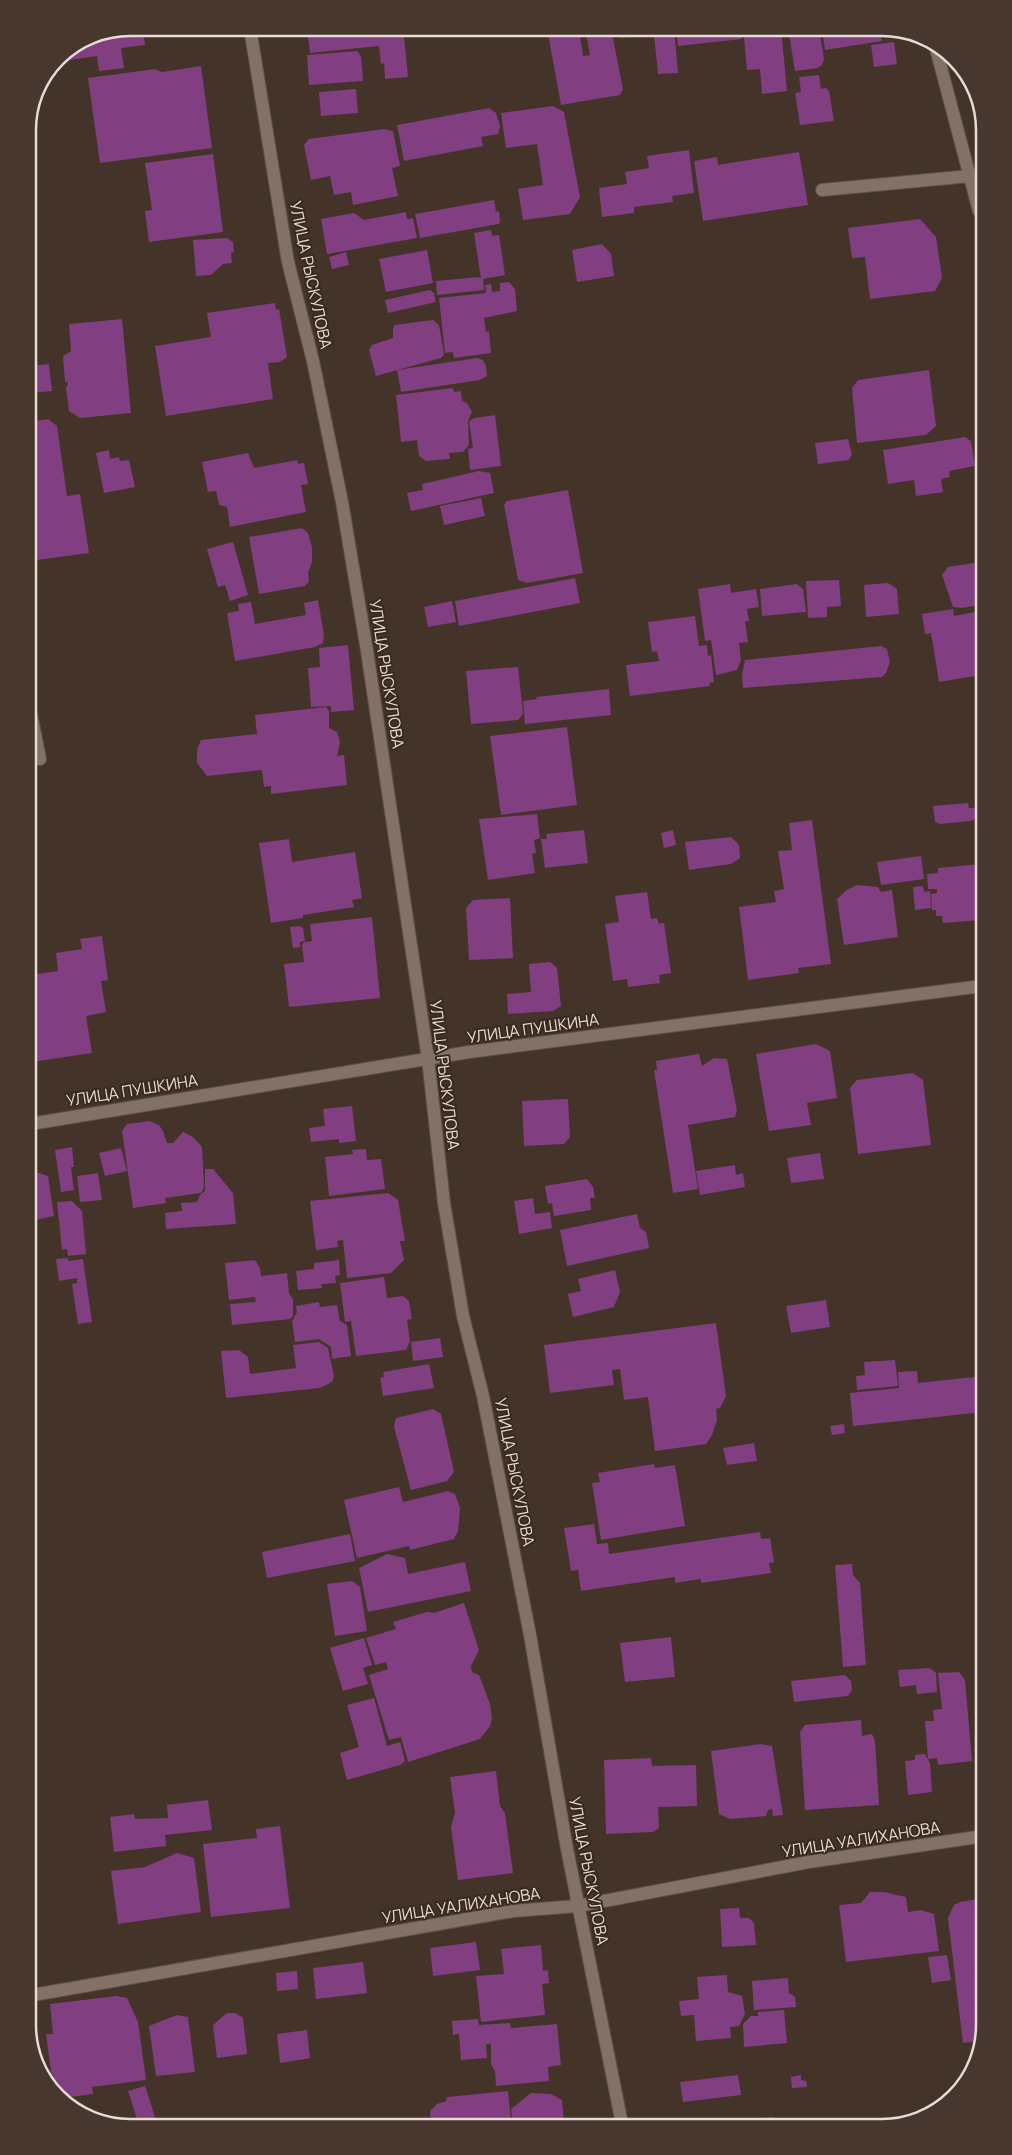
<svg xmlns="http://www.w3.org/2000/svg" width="1012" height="2155" font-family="Manrope,sans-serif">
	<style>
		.building { fill: #813e80 }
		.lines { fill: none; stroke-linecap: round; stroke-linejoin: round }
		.minor-casing { stroke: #5f5148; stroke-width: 14 }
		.minor { stroke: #847166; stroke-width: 12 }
		.labels { text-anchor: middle; stroke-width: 4; stroke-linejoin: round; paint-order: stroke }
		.street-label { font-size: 16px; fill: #e7dcd6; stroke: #3a291f }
		.rim { fill: none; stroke: #e7dcd6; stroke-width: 2.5 }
	</style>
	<rect width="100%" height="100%" fill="#443329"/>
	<g class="building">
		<path d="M130 28H143L145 45 121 48 124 68 99 71 97 56 63 61 62 55 91 35Z"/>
		<path d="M307 28H397L398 37 404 36 408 77 385 79 384 63 381 64 379 46 310 53Z"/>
		<path d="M547 28H579L583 56 590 55 585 28H611L623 89 620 95 561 105Z"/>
		<path d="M619 28H674L678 73 658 74 654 35 620 38Z"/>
		<path d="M676 28H741L742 39 678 46Z"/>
		<path d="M743 28H781L787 91 762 94 760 69 747 70Z"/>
		<path d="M788 28H819L824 59 822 65 818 68 795 71Z"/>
		<path d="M822 28H880L882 41 825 50Z"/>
		<path d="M894 42 897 64 874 67 871 45Z"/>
		<path d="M357 51 361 56 363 81 309 85 307 55Z"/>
		<path d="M201 66 212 148 100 163 88 78 155 69 162 72Z"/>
		<path d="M819 75 821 89 826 88 829 91 834 121 800 125 795 93 801 92 799 77Z"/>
		<path d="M356 89 358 113 321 116 319 92Z"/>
		<path d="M553 106 564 112 580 197 570 214 523 220 518 189 543 185 537 144 506 148 501 113Z"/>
		<path d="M489 108 496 113 500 126 498 134 481 137 483 146 404 161 397 125Z"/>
		<path d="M384 129 393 131 400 166 392 168 398 196 353 205 351 192 334 195 330 176 311 180 304 145 309 139Z"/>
		<path d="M689 150 694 193 672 196 673 202 634 207V213L602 217 599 188 627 184 625 172 649 168 647 156Z"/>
		<path d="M799 152 808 205 703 221 694 161 717 157 718 165Z"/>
		<path d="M213 154 223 232 149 242 145 211 152 210 145 163Z"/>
		<path d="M494 200 496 212 499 211 500 221 499 224 420 238 415 214Z"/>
		<path d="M406 212 407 219 413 218 417 238 327 254 321 219 354 213 364 220Z"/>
		<path d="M920 219 936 237 942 278 935 291 870 299 865 257 852 258 848 228Z"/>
		<path d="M491 230 492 236 499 235 505 275 483 279 484 290 437 295 436 281 479 277 481 279 474 233Z"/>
		<path d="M227 238 233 242 234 252 231 253 232 263 223 264 211 275 196 276 193 240Z"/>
		<path d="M602 244 611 254 614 276 577 282 572 250Z"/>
		<path d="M427 250 433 283 386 292 379 259Z"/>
		<path d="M346 252 349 265 332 269 329 257Z"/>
		<path d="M509 282 515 289 517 311 484 318 486 332 489 331 491 353 454 358 453 352 445 353 439 298 486 293 485 285 491 284 492 292 500 291V283Z"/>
		<path d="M430 290 434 293 436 302 388 313 385 300Z"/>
		<path d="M275 303 276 310 279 309 287 357 280 362 268 363 273 399 166 416 155 346 211 337 207 313Z"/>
		<path d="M122 319 131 413 80 418 69 411 66 388 68 383 65 382 63 356 71 351 69 324Z"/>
		<path d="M433 320 439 325 444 354 441 358 376 376 369 350 372 345 393 338V328L395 325Z"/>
		<path d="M477 358 483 360 486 366 487 376 480 380 401 392 397 370Z"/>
		<path d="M49 364 52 391 28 393V366Z"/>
		<path d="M929 370 936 426 926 435 857 443 852 388 858 380Z"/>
		<path d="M453 388 454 392 461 391 462 401 467 403 472 412 468 421 469 445 463 452 449 453 450 459 426 461 419 456 417 440 401 442 396 395Z"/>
		<path d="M495 415 501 466 470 470 468 449 473 448 469 421 475 418Z"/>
		<path d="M48 419 57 426 67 496 80 494 89 553 29 561V422Z"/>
		<path d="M965 437 971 441 975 466 949 471 950 477 941 479 943 492 916 496 914 480 888 484 883 450Z"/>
		<path d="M848 439 852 454 849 460 818 464 815 443Z"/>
		<path d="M109 450 110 459 119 457 120 461 129 460 135 487 104 493 96 453Z"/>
		<path d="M248 453 254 468 297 460 298 464 304 463 308 484 301 485 306 512 230 527 227 507 219 505 216 491 208 492 202 462Z"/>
		<path d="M479 471 490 473 494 493 411 511 407 493 423 490 422 484Z"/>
		<path d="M568 490 583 573 527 583 518 580 504 505 507 501Z"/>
		<path d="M481 498 485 516 444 525 440 506Z"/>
		<path d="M302 528 308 533 312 548V562L308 573 309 581 305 586 259 594 249 537Z"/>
		<path d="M233 542 248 595 230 601 225 585 218 587 207 549Z"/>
		<path d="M980 562V605L962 608 953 607 942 575 948 567Z"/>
		<path d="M575 578 580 603 459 626 455 601Z"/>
		<path d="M839 580 841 606 827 607V617L808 618 806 581Z"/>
		<path d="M888 583 897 589 899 614 866 617 864 585Z"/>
		<path d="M730 584 731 593 756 589 759 607 747 609 749 621H745L748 642 739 643 741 660 737 670 716 675 711 640 705 641 698 589Z"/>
		<path d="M797 584 803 589 806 612 762 616 760 589Z"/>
		<path d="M318 600 324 635 323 643 315 647 235 661 227 613 239 611 238 604 251 602 255 624 306 615 304 603Z"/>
		<path d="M452 601 456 622 428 627 424 607Z"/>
		<path d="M953 609 954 616 980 611 981 675 939 682 931 633 925 634 922 614Z"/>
		<path d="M695 616 699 646 707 645 708 656 711 655 714 682 709 683 710 686 630 696 626 665 659 661 657 651 652 652 648 622Z"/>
		<path d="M348 645 354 710 331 712V706L311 707 308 668 320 667 319 648Z"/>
		<path d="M881 646 887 649 890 662 886 673 882 677 743 688 742 674 745 660Z"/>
		<path d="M518 667 523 714 518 720 471 724 466 671Z"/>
		<path d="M609 689 611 715 525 724 523 701 537 699 536 697Z"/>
		<path d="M326 707 329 711V728L337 732 340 742 337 756 344 755 347 785 271 794V786L264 787 262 770 207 776 197 763V749L201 740 257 734 255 715Z"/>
		<path d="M567 727 577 805 501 815 490 736Z"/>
		<path d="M968 803 969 808H976L979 811 977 818 971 821 940 824 935 822 933 806Z"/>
		<path d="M537 814 540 838 534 840 536 853 532 854 535 873 488 880 479 819Z"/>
		<path d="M812 820 831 964 798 968 799 973 748 980 739 907 776 902 774 891 784 889 778 851 792 850 789 823Z"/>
		<path d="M584 830 588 863 545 868 541 839H547L546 834Z"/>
		<path d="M673 830 676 845 664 848 661 833Z"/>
		<path d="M731 837 739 845 740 858 731 864 689 870 685 842Z"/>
		<path d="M289 839 292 862 355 852 362 898 352 900 354 907 303 915V918L271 923 259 843Z"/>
		<path d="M921 856 924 879 881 885 877 862Z"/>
		<path d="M981 864V920L943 923 942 916H936V910H932L931 894 937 893V889H928L927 874 938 873V868Z"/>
		<path d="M857 885 878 887 881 892 892 890 898 937 844 945 837 899 847 890Z"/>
		<path d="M923 886 924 892 930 891 931 908 915 910 913 887Z"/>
		<path d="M647 892 651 919 657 918 659 924 664 923 671 973 659 975 660 983 628 987 627 979 613 981 605 924 619 922 615 896Z"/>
		<path d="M510 898 513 958 469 960 466 908 473 900Z"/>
		<path d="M372 917 380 998 289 1007 284 964 304 962 302 945 304 942 312 941 310 924Z"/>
		<path d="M300 926 303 928 305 941 300 942V947L293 948 290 927Z"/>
		<path d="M102 936 108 980 101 981 106 1012 86 1016 92 1053 32 1062 30 1050V975L58 971 56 953 82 949 80 939Z"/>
		<path d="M550 962 557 968 561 1006 553 1011 508 1014 507 994 531 992 529 964Z"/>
		<path d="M816 1044 830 1051 837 1098 807 1103 811 1125 769 1131 756 1054Z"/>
		<path d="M699 1054 702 1066 714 1058 727 1059 737 1110 735 1117 688 1125 698 1189 673 1193 654 1070H657L656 1061Z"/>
		<path d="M913 1073 923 1080 931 1145 858 1154 850 1088 857 1080Z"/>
		<path d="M568 1099 570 1137 564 1144 524 1146 522 1101Z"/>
		<path d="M352 1106 356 1141 339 1143V1139L311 1142 309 1128 325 1126 323 1109Z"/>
		<path d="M149 1121 159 1125 163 1131 167 1143H173L183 1132 193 1137 202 1147 204 1187 201 1193 165 1198 166 1203 133 1208 122 1131 127 1124Z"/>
		<path d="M72 1147 74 1167H71L74 1190 61 1192 55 1150Z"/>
		<path d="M121 1148 127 1171 105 1176 99 1153Z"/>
		<path d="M366 1149 367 1160 381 1159 385 1189 329 1196 325 1157 353 1154 352 1150Z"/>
		<path d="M820 1153 824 1179 791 1183 787 1158Z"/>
		<path d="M735 1165 736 1175 743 1173 745 1187 700 1195 696 1171Z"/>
		<path d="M205 1169H213L233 1193 236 1224 166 1229 165 1213 182 1211 181 1203 197 1202 200 1195 205 1191Z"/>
		<path d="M36 1172 48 1176 54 1216 31 1221V1174Z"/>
		<path d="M98 1173 102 1200 80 1202 77 1176Z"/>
		<path d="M587 1179 593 1187 595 1198H590L591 1210 554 1216 552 1203 548 1204 545 1186Z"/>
		<path d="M388 1193 398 1200 405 1241H400L404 1260 391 1273 347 1278 343 1240 337 1241 338 1247 316 1250 310 1201Z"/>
		<path d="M533 1198 535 1214 550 1212 552 1228 519 1234 514 1201Z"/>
		<path d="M72 1201 82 1211 86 1254 68 1256 67 1249 62 1250 57 1202Z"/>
		<path d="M637 1214 640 1228 646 1232 649 1248 567 1266 560 1230Z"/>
		<path d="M68 1258V1261L83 1259 92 1322 78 1324 72 1284 77 1283V1278L59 1281 56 1259Z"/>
		<path d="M255 1260 260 1268 261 1276 287 1273 289 1293 293 1299V1316L290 1319 232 1325 230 1304 256 1302 255 1297 229 1300 225 1263Z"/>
		<path d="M339 1260 340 1275 335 1276 336 1283 321 1284 322 1288 298 1290 296 1271 314 1269V1263Z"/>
		<path d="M615 1270 620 1292 614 1307 573 1317 568 1294 581 1291 578 1279Z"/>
		<path d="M384 1277 387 1298 403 1296 409 1301 412 1319 407 1320 410 1341 406 1350 356 1356 351 1321 345 1322 340 1283Z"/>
		<path d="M826 1300 830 1327 791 1333 786 1306Z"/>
		<path d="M319 1302 320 1307 337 1305 340 1321 347 1325 351 1356 332 1359 331 1347 319 1339 295 1342 292 1321 297 1312 296 1306Z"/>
		<path d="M716 1323 726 1396 720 1408 716 1409 717 1420 712 1435 706 1444 655 1451 648 1397 624 1400 620 1369 612 1370 614 1385 550 1393 544 1345Z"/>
		<path d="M440 1338 443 1357 413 1361 411 1342Z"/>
		<path d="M319 1342 328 1348 334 1376 332 1382 320 1388 226 1398 221 1351 239 1350 248 1357 250 1374 296 1368 293 1345Z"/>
		<path d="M895 1360 898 1386 857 1390 856 1376 865 1375 864 1362Z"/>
		<path d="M429 1364 434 1388 383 1396 380 1378 384 1377 383 1372Z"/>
		<path d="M917 1371 918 1383 983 1376V1412L853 1426 850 1393 899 1388 898 1372Z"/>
		<path d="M433 1409 441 1414 454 1472 447 1481 411 1490 394 1427 396 1418Z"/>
		<path d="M844 1424 845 1433 832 1435 830 1426Z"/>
		<path d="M754 1443 757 1461 727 1465 723 1448Z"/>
		<path d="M654 1464 655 1468 675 1465 685 1526 601 1540 592 1483 600 1482 598 1473Z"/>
		<path d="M399 1487 403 1502 448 1491 455 1494 460 1508 458 1531 454 1539 410 1550 409 1546 357 1558 344 1500Z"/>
		<path d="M594 1524 597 1544 608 1543 609 1554 760 1532 761 1539 770 1538 774 1562 769 1563 771 1573 701 1583V1579L675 1583V1577L581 1591 578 1570 571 1571 564 1528Z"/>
		<path d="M350 1534 355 1561 267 1578 262 1552Z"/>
		<path d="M387 1554 405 1558 408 1574 465 1562 471 1591 368 1612 359 1568Z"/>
		<path d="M852 1564 853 1575 860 1583 866 1665 843 1667 835 1565Z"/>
		<path d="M352 1581 360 1587 367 1631 335 1636 327 1584Z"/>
		<path d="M464 1603 479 1650 471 1666 472 1672 479 1675 490 1704 492 1718 490 1726 480 1739 408 1762 401 1737 389 1740 369 1675 388 1669 386 1662 375 1665 366 1638 396 1629 393 1622 427 1612 434 1613Z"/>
		<path d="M671 1637 675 1677 625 1682 620 1643Z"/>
		<path d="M364 1638 372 1665 363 1668 368 1684 343 1691 330 1648Z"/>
		<path d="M930 1668 936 1673 937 1692 917 1694 916 1685 900 1687 898 1670Z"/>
		<path d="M959 1672 965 1680 972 1761 938 1765 937 1758 928 1759 925 1721H934L933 1710 942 1709 938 1673Z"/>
		<path d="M845 1675 851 1681 852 1690 848 1696 794 1702 791 1681Z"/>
		<path d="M374 1698 387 1746 400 1742 405 1761 400 1765 347 1780 340 1753 359 1747 347 1705Z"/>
		<path d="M861 1720 862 1736 872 1734 875 1741 879 1805 805 1810 800 1732 805 1725Z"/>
		<path d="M761 1744 772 1746 783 1815 773 1816 772 1809 768 1810 766 1816 730 1819 719 1814 711 1751Z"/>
		<path d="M925 1754 930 1763 932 1792 908 1795 905 1761 915 1760V1755Z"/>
		<path d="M651 1758 652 1766 696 1765 697 1806 658 1807 659 1828 653 1832 606 1834 604 1760Z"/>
		<path d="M496 1771 500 1806 505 1813 513 1873 458 1880 451 1827 455 1813 450 1777Z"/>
		<path d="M208 1800 212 1830 165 1835 166 1846 114 1852 110 1817 134 1814 135 1819 168 1818 167 1805Z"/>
		<path d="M280 1826 290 1908 211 1917 203 1844 257 1838 256 1829Z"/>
		<path d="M177 1853 194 1858 201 1912 118 1924 111 1871 145 1867Z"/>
		<path d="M870 1892H884L906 1897 908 1912 921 1910 934 1914 939 1951 846 1962 839 1905 861 1903Z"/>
		<path d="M978 1899 979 1905 984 1904V2025L979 2041 963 2043 948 1918 954 1905 960 1902Z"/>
		<path d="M739 1908 740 1918H749L754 1923 756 1945 722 1947 720 1909Z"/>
		<path d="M476 1942 480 1970 433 1976 430 1948Z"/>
		<path d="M541 1945 543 1971 548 1970 549 1983 542 1984 545 2015 481 2022 476 1976 504 1974 501 1949Z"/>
		<path d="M947 1955 951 1980 932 1983 928 1957Z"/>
		<path d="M363 1962 367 1993 316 1999 313 1968Z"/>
		<path d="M297 1971 298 1989 277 1991 276 1973Z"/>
		<path d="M727 1975 728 1992 742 1996 745 2014 739 2026 730 2027 731 2038 696 2041 694 2015 681 2016 679 2001 699 1999 697 1977Z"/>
		<path d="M788 1978 789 1993 795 1997 796 2007 754 2010 752 1981Z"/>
		<path d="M116 1996 127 1998 138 2022 146 2080 92 2087 93 2094 62 2098 53 2086 46 2034H53L50 2004Z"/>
		<path d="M784 2010 787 2043 744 2047 743 2024 751 2016H758V2012Z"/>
		<path d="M227 2013H235L243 2018 247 2054 217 2058 213 2025Z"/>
		<path d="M177 2015 188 2017 195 2072 156 2076 149 2026Z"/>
		<path d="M478 2019 479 2025 510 2023 511 2028 557 2024 561 2065 548 2067 549 2081 496 2086 495 2072 491 2064V2044H486L487 2058 461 2060 459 2034 453 2035 452 2021Z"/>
		<path d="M307 2030 310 2058 280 2063 277 2034Z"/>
		<path d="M738 2075 741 2095 683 2102 680 2082Z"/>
		<path d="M801 2075V2080L806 2081 807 2087 792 2088 791 2077Z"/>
		<path d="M145 2086 156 2120 139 2125 128 2091Z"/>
		<path d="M508 2091 511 2120 472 2124V2118L431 2123 430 2111 437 2104 446 2101 447 2097Z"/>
		<path d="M531 2093 551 2094 562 2100 564 2124 513 2125 511 2109Z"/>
		<path d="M773 2117 776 2123H735L734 2121Z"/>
	</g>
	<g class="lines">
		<defs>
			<g id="minor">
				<path d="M250 28 288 262 313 361 342 502 367 651 428 1059 444 1203 463 1316 483 1396 530 1635 567 1849 622 2124"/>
				<path d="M935 45 979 211"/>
				<path d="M822 190 970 176"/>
				<path d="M29 704 40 759"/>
				<path d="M30 1124 469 1052 982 986"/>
				<path d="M33 1995 513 1911 578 1906 809 1862 984 1836"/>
			</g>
		</defs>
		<use href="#minor" class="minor-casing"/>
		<use href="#minor" class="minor"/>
	</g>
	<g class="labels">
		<g class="street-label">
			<text transform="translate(311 275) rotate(78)" y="6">УЛИЦА РЫСКУЛОВА</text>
			<text transform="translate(387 674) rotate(81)" y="6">УЛИЦА РЫСКУЛОВА</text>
			<text transform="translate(533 1028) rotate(-8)" y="6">УЛИЦА ПУШКИНА</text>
			<text transform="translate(445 1075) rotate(83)" y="6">УЛИЦА РЫСКУЛОВА</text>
			<text transform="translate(132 1090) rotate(-9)" y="6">УЛИЦА ПУШКИНА</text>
			<text transform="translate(515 1472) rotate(79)" y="6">УЛИЦА РЫСКУЛОВА</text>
			<text transform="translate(861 1839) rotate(-9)" y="6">УЛИЦА УАЛИХАНОВА</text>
			<text transform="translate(589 1871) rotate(79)" y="6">УЛИЦА РЫСКУЛОВА</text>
			<text transform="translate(461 1905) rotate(-9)" y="6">УЛИЦА УАЛИХАНОВА</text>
		</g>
	</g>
	<path d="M0 0H1012V2155H0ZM130 36H882A94 94 0 0 1 976 130V2025A94 94 0 0 1 882 2119H130A94 94 0 0 1 36 2025V130A94 94 0 0 1 130 36Z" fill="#48372e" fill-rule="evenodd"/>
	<path class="rim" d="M130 36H882A94 94 0 0 1 976 130V2025A94 94 0 0 1 882 2119H130A94 94 0 0 1 36 2025V130A94 94 0 0 1 130 36Z"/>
</svg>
